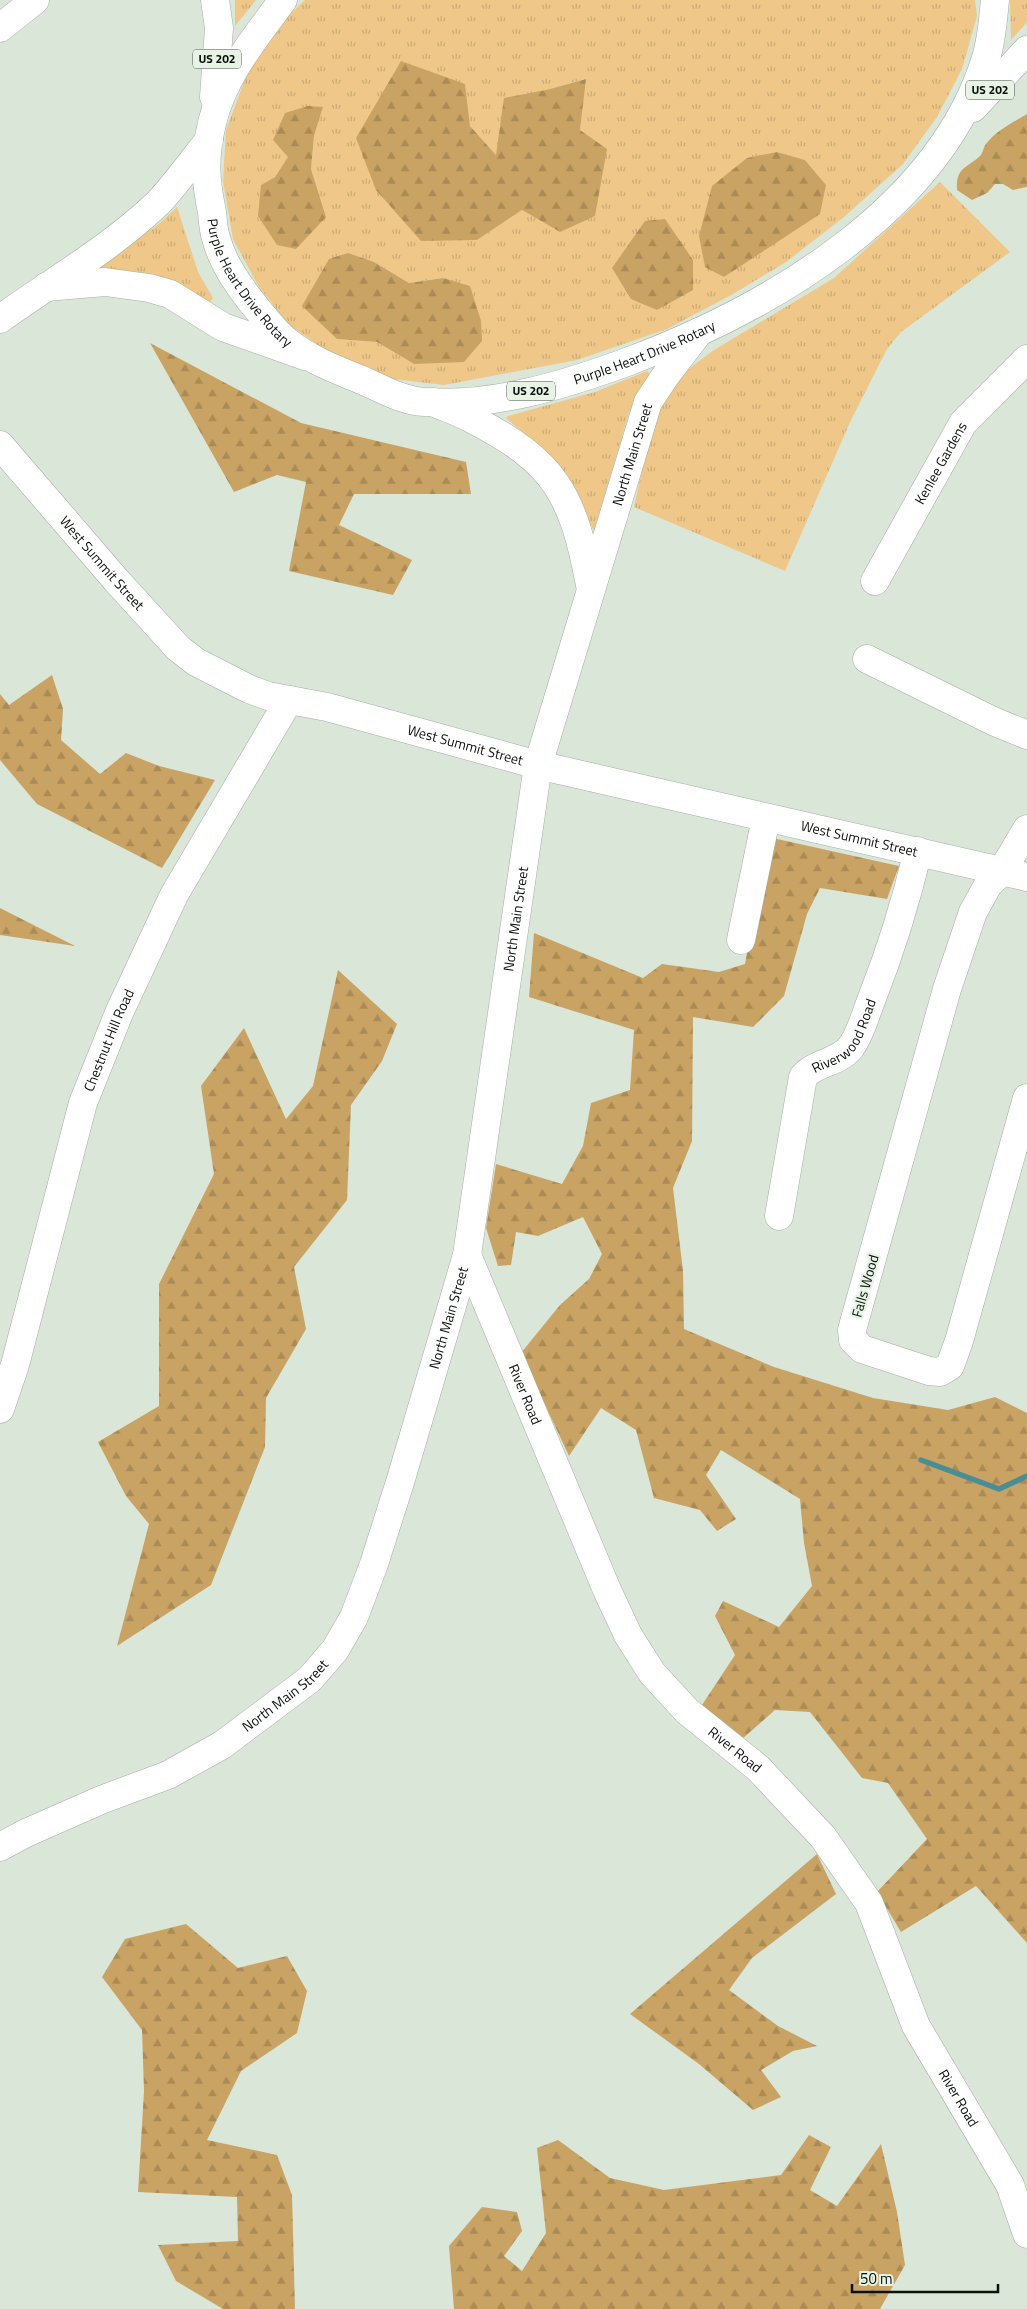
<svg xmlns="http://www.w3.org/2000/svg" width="1027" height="2309" font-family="'Titillium Web',sans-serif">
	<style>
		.grass { fill: url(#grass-tufts); fill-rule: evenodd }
		.forest { fill: url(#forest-firs) }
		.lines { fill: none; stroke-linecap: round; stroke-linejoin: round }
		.stream { stroke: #498d96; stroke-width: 5.5 }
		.minor-casing { stroke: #a2afa2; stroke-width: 29 }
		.major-casing { stroke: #a2afa2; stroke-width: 29 }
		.minor { stroke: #fff; stroke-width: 28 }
		.major { stroke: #fff; stroke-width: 28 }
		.labels { text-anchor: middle; stroke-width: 4.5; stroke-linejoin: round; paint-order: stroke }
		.shield { fill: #e6f3e5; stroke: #4d544c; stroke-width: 1 }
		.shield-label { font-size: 12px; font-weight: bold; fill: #0b100b }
		.street-label { font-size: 14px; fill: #0b100b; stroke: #e6f3e5 }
	</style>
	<defs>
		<pattern id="grass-tufts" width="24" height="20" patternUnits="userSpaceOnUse" patternTransform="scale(1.25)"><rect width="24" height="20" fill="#efc789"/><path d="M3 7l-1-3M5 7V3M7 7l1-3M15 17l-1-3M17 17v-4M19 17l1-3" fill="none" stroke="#ccaa75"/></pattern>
		<pattern id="forest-firs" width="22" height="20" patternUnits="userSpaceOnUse" patternTransform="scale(1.25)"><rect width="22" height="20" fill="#c9a364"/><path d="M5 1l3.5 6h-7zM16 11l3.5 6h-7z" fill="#ab8b55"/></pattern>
	</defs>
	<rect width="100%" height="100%" fill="#d9e6d8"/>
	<g class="grass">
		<path d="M235 0H256L235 26Z"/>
		<path d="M305 0H975L977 16 962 69 937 117 903 164 844 217 786 262 733 294 667 329 577 360 444 385 384 378 335 357 288 324 259 287 233 239 223 181 226 130 247 74 284 20ZM585 79 580 131 560 232 522 210 477 240 464 84 470 126 496 155 546 90ZM323 107 314 136 311 169 326 217 261 185 275 177ZM777 152 805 160 826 185ZM374 262 409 283 443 278 414 364 377 342 337 339Z"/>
		<path d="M1010 0H1027V22L1011 40Z"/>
		<path d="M940 182 1010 252 901 332 887 349 851 420 785 571 634 507 654 417 675 379 714 350 834 278Z"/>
		<path d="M177 207 198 272 213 298 209 303 87 274 159 224Z"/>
		<path d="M647 371 650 374 639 390 629 413 594 531 572 488 533 441 506 418 508 416 595 392Z"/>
	</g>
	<g class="forest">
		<path d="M401 61 465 84 470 126 496 155 504 98 546 90 586 79 580 130 607 149 595 216 560 232 522 210 477 240 421 241 376 190 356 138Z"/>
		<path d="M308 106 323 107 314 136 311 169 326 217 296 249 277 245 258 216 261 185 275 177 288 157 273 140 285 113Z"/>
		<path d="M1027 114V187L1013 190 1003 184H995L987 193 972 200 957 190C956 168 965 169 979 157 983 154 983 148 986 144 997 130 1012 123 1027 114Z"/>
		<path d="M777 152 805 160 826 185 820 214 724 277 705 267 699 236 712 186 747 158Z"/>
		<path d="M665 219 693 260V290L657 310 631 299 612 268 645 221Z"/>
		<path d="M348 253 374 262 409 283 443 278 470 286 481 321 482 341 464 362 414 364 377 342 337 339 302 306 329 259Z"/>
		<path d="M150 343 301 423 466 462 471 494H354L339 525 412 560 393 595 289 571 306 482 277 475 234 492Z"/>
		<path d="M52 675 63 709 61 740 100 774 126 753 159 766 215 780 162 868 37 804 0 760V694L9 705Z"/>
		<path d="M768 837 899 866 887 899 820 888 807 914 784 996 753 1027 693 1017 692 1141 673 1188 683 1271 684 1329 774 1367 873 1398 948 1410 995 1397 1027 1413V1943L976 1886 901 1932 877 1892 927 1839 888 1783 862 1778 810 1712 775 1710 742 1739 702 1705 735 1655 715 1616 723 1601 779 1627 812 1586 804 1543 800 1499 721 1450 706 1475 736 1519 717 1531 700 1510 654 1498 636 1430 601 1408 569 1456 521 1353 560 1305 589 1279 602 1254 583 1217 538 1236 516 1232 511 1265 498 1266 486 1228 496 1164 562 1184 583 1146 591 1103 630 1090 634 1030 529 997 534 933 643 978 662 964 719 972 745 964Z"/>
		<path d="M0 908 75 946 0 935Z"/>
		<path d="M338 970 397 1024 382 1061 351 1105 347 1200 294 1267 306 1329 266 1398 265 1447 211 1585 117 1646 149 1524 126 1496 98 1442 159 1406V1284L214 1174 201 1086 244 1028 286 1119 313 1086Z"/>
		<path d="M817 1854 836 1894 752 1958 729 1990 778 2026 817 2046 793 2051 761 2070 781 2097 753 2110 699 2064 630 2014Z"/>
		<path d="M186 1924 238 1968 287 1956 307 1991 297 2033 241 2071 207 2140 277 2155 292 2195 295 2309H223L176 2281 158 2245 238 2241 237 2197 138 2192 144 2091 142 2030 102 1977 125 1939Z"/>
		<path d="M809 2135 831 2147 810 2190 837 2206 881 2144 897 2212 905 2265 880 2309H454L449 2246 482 2207 517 2212 522 2231 504 2256 522 2271 546 2233 537 2148 558 2140 610 2178 664 2190 781 2175Z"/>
	</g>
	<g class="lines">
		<path class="stream" d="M921 1460 999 1489 1027 1476"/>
		<defs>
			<g id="minor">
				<path d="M0 28 35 0"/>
				<path d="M46 287 105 282 149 288 170 294 223 327 305 356"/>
				<path d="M0 319C52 282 112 247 158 203 176 184 192 161 209 140"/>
				<path d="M433 402C446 408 460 412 472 419 556 462 573 495 590 585"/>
				<path id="s1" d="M0 445 116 580 178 648 196 662 249 689 268 696 327 707 538 765 1027 877"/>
				<path id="s2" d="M875 581 963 423 1027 359"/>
				<path d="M867 659 993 721 1027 735"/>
				<path d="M1027 829 1002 871 988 885 973 912 947 989 852 1330 853 1340 862 1349 929 1371 940 1372 950 1366 959 1341 1027 1098"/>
				<path d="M741 940 766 818"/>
				<path id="s3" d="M779 1216 803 1077C815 1062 839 1063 851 1047 861 1033 866 1013 872 998 891 950 906 901 918 851"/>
				<path id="s4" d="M467 1255 607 1590 628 1635 652 1673 687 1711 758 1768 823 1837 869 1903 916 2026 1010 2185 1027 2234"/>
				<path id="s5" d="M0 1409 15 1365 83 1103 119 1013 174 895 289 700"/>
				<path id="s6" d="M0 1847 26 1833 101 1800 168 1775 222 1745 310 1679 335 1650 354 1617 374 1564 401 1479 467 1255 538 765 648 402 666 375 699 332"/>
			</g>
			<g id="major">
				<path id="s7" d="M283 0C255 38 223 76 212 123 204 157 205 179 212 212 213 221 213 229 216 238 223 265 241 289 258 310 268 322 277 334 289 343 312 361 338 370 364 381 384 390 403 401 425 402 493 407 564 385 627 362 768 309 939 211 986 58 992 39 993 19 995 0"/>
				<path d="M214 97 219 28 215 0"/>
				<path d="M973 108 1027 50"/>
			</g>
		</defs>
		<use href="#minor" class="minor-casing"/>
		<use href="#major" class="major-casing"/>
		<use href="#minor" class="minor"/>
		<use href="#major" class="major"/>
	</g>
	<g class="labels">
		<g class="shield">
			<rect x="193" y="49.5" width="48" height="19" rx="4"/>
			<rect x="966" y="80.5" width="48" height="19" rx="4"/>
			<rect x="507" y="381.5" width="48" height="19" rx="4"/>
		</g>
		<g class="shield-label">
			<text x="217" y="63">US 202</text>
			<text x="990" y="94">US 202</text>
			<text x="531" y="395">US 202</text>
		</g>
		<g class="street-label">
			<text dy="5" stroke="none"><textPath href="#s7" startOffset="315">Purple Heart Drive Rotary</textPath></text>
			<text dy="5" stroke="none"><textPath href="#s7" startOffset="765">Purple Heart Drive Rotary</textPath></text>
			<text dy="5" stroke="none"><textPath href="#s6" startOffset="1630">North Main Street</textPath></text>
			<text dy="5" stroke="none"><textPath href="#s2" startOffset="135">Kenlee Gardens</textPath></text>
			<text dy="5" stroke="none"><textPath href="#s1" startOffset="156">West Summit Street</textPath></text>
			<text dy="5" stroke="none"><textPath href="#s1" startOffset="576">West Summit Street</textPath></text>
			<text dy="5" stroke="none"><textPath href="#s1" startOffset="981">West Summit Street</textPath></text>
			<text dy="5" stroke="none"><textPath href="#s6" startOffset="1150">North Main Street</textPath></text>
			<text dy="5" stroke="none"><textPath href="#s3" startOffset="202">Riverwood Road</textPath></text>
			<text dy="5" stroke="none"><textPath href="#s5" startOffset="385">Chestnut Hill Road</textPath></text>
			<text transform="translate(865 1286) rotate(-74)" y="5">Falls Wood</text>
			<text dy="5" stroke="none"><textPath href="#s6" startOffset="745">North Main Street</textPath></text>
			<text dy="5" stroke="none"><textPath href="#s4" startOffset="151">River Road</textPath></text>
			<text dy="5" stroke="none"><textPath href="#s6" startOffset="325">North Main Street</textPath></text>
			<text dy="5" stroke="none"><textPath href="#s4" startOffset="571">River Road</textPath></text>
			<text dy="5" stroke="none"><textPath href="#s4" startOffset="991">River Road</textPath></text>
		</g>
	</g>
	<path d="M852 2284v8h146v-8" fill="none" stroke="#0b100b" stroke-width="2.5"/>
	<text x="860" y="2284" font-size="15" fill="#0b100b" stroke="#e6f3e5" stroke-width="4" paint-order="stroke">50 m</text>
</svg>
